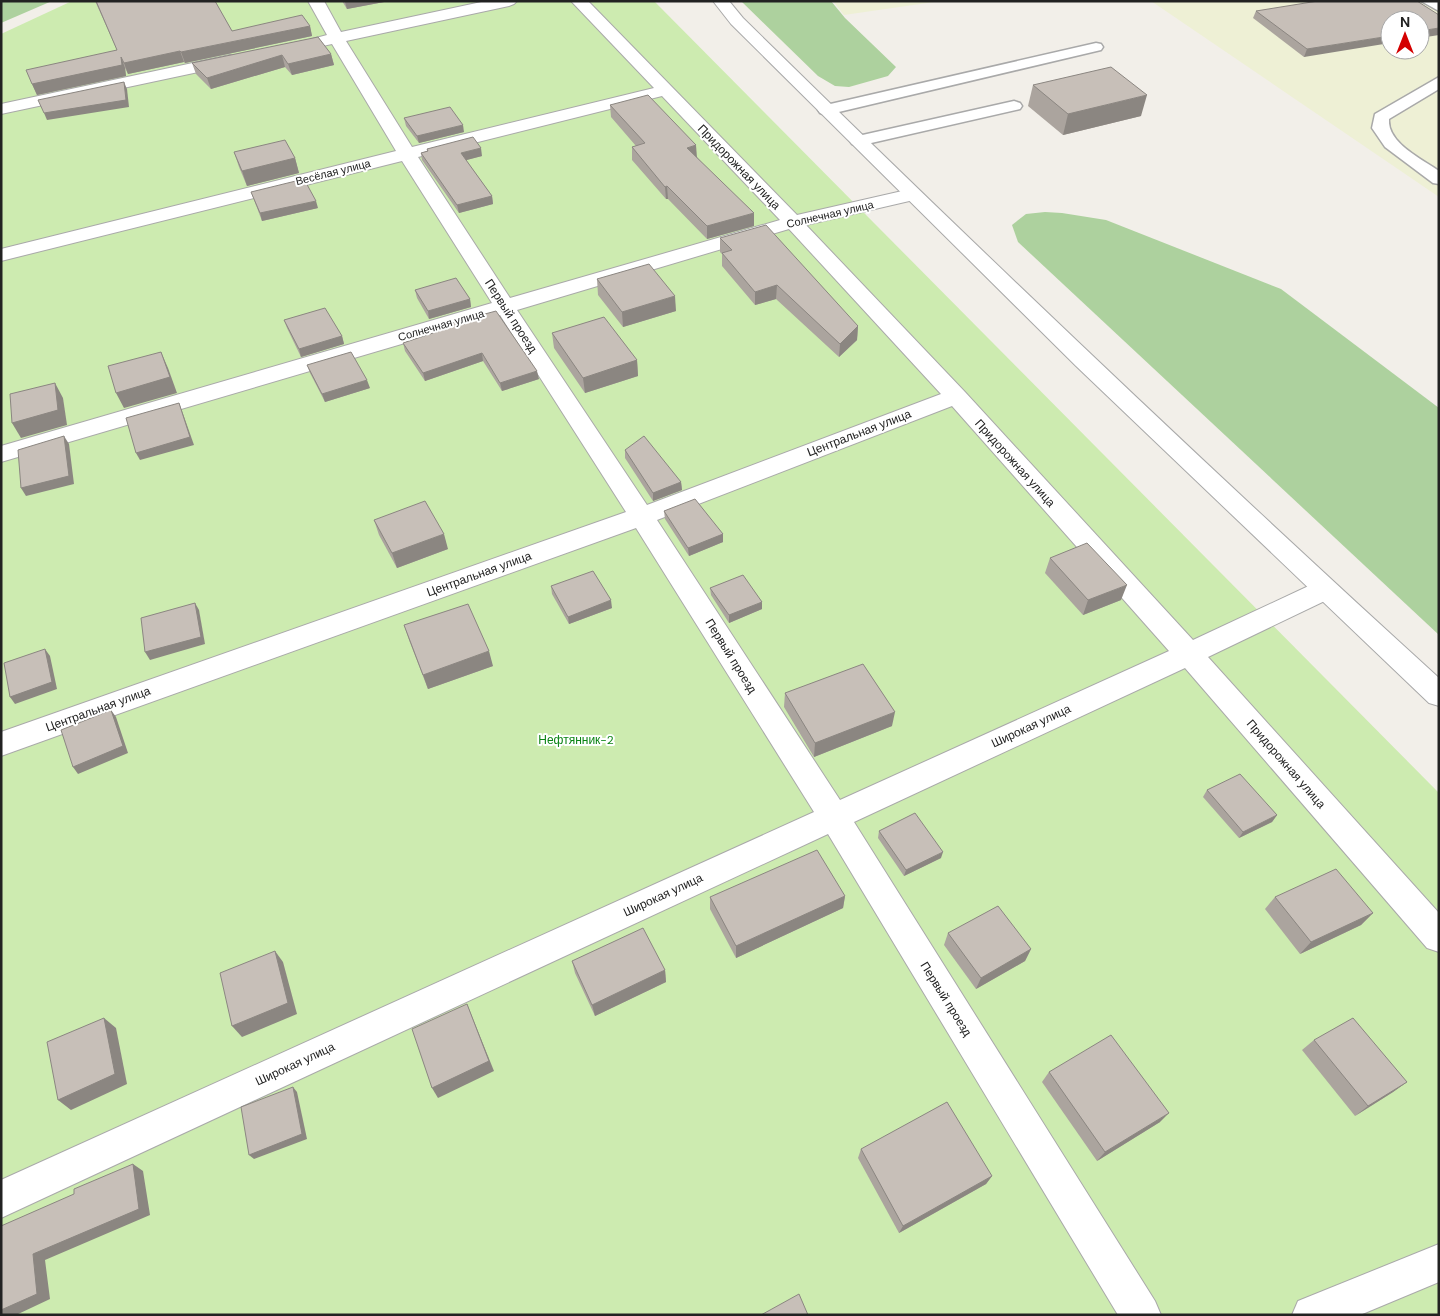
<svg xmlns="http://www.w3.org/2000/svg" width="1440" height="1316" font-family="'DM Sans',sans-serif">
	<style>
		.farmland { fill: #eef0d5; fill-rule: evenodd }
		.grass { fill: #cdebb0 }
		.forest { fill: #add19e }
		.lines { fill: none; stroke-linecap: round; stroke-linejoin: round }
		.service-casing { stroke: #a9a9a9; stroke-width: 3 }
		.minor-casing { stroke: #a9a9a9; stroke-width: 2 }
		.tertiary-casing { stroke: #a9a9a9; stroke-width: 2 }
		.service { fill: #fff; fill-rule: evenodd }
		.minor { fill: #fff; fill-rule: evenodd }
		.tertiary { fill: #fff; fill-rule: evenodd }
		.wall { fill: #aba49e }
		.shaded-wall { fill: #8b8681 }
		.building { fill: #c7bfb8; stroke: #8b8681 }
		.labels { text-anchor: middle; stroke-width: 4; stroke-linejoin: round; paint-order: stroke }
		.far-street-label { font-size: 11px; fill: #222; stroke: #fff }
		.street-label { font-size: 12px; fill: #222; stroke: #fff }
		.park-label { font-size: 12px; fill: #0c8416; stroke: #fff }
	</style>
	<rect width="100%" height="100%" fill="#f2efe9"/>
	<g class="farmland">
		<path d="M833 1H941L844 15Z"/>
		<path d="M1151 1H1439V197ZM1390 20H1420V50H1390Z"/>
	</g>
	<path class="grass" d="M72 1H654L1439 793V1315H1V34Z"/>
	<g class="forest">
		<path d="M1 1H52L1 23Z"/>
		<path d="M741 1H831L845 18 896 67 888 76 849 87 835 86 818 76Z"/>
		<path d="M1045 212 1062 213 1106 220 1281 289 1439 408V635L1018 242 1012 225 1026 214Z"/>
	</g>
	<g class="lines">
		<defs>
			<g id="service">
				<path d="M1421 1H1439V11Z"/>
				<path d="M1096 43 1101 44 1103 47 1101 50 826 115 820 113 818 110 820 107 826 105Z"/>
				<path d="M1439 77V89L1389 119C1387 143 1422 159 1439 171V184L1433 183 1385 147 1372 128 1375 114Z"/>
				<path d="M1014 101 1020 103 1022 106 1020 109 858 146 852 144 850 141 852 138 858 136Z"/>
			</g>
			<g id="minor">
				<path d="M308 1H324L341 32 486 1H517L514 4 509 6 346 41 412 147 654 88 571 1H588L797 215 911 189 918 191 921 195 918 199 806 225 965 392 1193 640 1315 583 1324 580 1333 583 1337 590 1333 597 1208 657 1439 913V952L1427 948 1185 668 854 822 1155 1301 1161 1315H1118L828 834 1 1218V1180L814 812 636 528 1 756V732L626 512 500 315 1 462V446L492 303 402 161 1 261V249L396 151 332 44 318 47 312 45 310 42 312 39 327 35ZM662 96 780 220 510 298 418 157ZM789 229 941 394 647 505 517 310ZM952 406 1169 651 840 800 657 520Z"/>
				<path d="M230 55 236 56 238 60 236 64 1 114V104Z"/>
				<path d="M1439 1244V1282L1360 1315H1292L1298 1301Z"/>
			</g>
			<path id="tertiary" d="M713 1H729L743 18C971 242 1202 462 1439 678V706L1429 703 1076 366 731 24Z"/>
		</defs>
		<use href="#service" class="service-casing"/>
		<use href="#minor" class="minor-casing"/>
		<use href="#tertiary" class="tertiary-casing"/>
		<use href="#service" class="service"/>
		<use href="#minor" class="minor"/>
		<use href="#tertiary" class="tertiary"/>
	</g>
	<g class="wall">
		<path d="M95 1H215L232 31 310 26 312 36 185 63 184 62 128 74 125 68 126 76 37 95 32 84 117 50Z"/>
		<path d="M342 1H384V2L347 9Z"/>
		<path d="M1417 1 1304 57 1253 18 1256 11Z"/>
		<path d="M318 37 331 54 334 65 292 75 285 67 211 89 196 74 192 63Z"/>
		<path d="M1033 85 1141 116 1063 135 1028 106Z"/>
		<path d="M610 105 697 157 754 226 707 239 668 199H666L632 160V147L636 146 611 117Z"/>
		<path d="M404 118 464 132 419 143 406 126Z"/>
		<path d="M427 149 482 156 466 160 492 196 493 204 459 213 422 160 421 153 427 151Z"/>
		<path d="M234 152 295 158 299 173 247 186 239 167Z"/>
		<path d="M251 192 318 208 262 221Z"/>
		<path d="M720 238 858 326 857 340 839 357 776 299 755 305 722 266V254L720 252Z"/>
		<path d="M597 279 676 311 623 327 598 295Z"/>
		<path d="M415 290 470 299 471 307 429 319 417 298Z"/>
		<path d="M284 320 342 336 344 344 301 357 287 328Z"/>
		<path d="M437 327 539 379 502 391 483 361 425 381 405 351 403 343 438 332Z"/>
		<path d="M552 333 637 360 638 376 585 393 554 348Z"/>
		<path d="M307 365 370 388 325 402 310 373Z"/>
		<path d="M625 450 681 482 682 490 653 501 625 458Z"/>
		<path d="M664 511 723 534V542L689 556 665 519Z"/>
		<path d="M374 520 448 549 397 568 379 535Z"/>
		<path d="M1050 558 1121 600 1083 615 1045 573Z"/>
		<path d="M551 586 612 608 569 624 552 594Z"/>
		<path d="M710 588 762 609 729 623 711 595Z"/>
		<path d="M404 625 493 666 428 689 409 640Z"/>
		<path d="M785 693 892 726 814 757 784 707Z"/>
		<path d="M1207 790 1277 815 1272 822 1239 838 1203 797Z"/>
		<path d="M879 831 941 858 904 876 878 838Z"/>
		<path d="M845 896 843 908 736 958 710 909V897Z"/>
		<path d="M1275 897 1373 913 1361 925 1300 954 1265 909Z"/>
		<path d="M948 933 1031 949 1025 961 976 989 944 945Z"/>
		<path d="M572 961 665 970 666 982 595 1016 575 973Z"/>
		<path d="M1314 1040 1407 1082 1393 1092 1355 1116 1302 1050Z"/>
		<path d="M1049 1072 1160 1122 1097 1161 1042 1082Z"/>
		<path d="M861 1149 992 1176 986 1184 899 1233 858 1158Z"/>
	</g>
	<g class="shaded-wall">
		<path d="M350 1H384V2L347 9 345 2Z"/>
		<path d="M310 26 312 36 185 63 181 52Z"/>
		<path d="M1439 28V35L1420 38V31Z"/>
		<path d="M1390 36V43L1304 57 1307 49Z"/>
		<path d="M180 51 184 62 128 74 124 63Z"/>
		<path d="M331 54 334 65 292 75 288 64Z"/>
		<path d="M282 55 285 67 211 89 207 78Z"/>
		<path d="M121 57 125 68 126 76 37 95 32 84Z"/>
		<path d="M124 82 127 89 129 107 47 120 44 113Z"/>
		<path d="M1147 95 1141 116 1063 135 1068 114Z"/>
		<path d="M463 125 464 132 419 143 417 136Z"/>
		<path d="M696 145 697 158 687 148Z"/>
		<path d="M481 148 482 156 463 161 461 153Z"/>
		<path d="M295 158 299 173 247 186 242 171Z"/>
		<path d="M667 186 668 199H666L665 187Z"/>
		<path d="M492 196 493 204 459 213 457 205Z"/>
		<path d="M316 201 318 208 262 221 260 213Z"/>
		<path d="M754 213V226L707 239V226Z"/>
		<path d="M777 285 776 299 755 305V292Z"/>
		<path d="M675 296 676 311 623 327 622 312Z"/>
		<path d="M470 299 471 307 429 319 428 311Z"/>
		<path d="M858 326 857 340 839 357 840 344Z"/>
		<path d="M342 336 344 344 301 357 299 349Z"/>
		<path d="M161 352 168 368 177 393 124 408 116 393Z"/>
		<path d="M482 353 483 361 425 381 423 373Z"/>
		<path d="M637 360 638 376 585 393 583 378Z"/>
		<path d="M537 371 539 379 502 391 500 383Z"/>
		<path d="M367 380 370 388 325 402 322 394Z"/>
		<path d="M55 383 63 398 67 425 21 438 12 423Z"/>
		<path d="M179 403 182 411 194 445 140 460 136 453Z"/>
		<path d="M64 436 69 444 74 484 26 496 21 488Z"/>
		<path d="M681 482 682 490 653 501V493Z"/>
		<path d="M444 534 448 549 397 568 392 553Z"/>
		<path d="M723 534V542L689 556 688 548Z"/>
		<path d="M1127 585 1121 600 1083 615 1088 600Z"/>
		<path d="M611 600 612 608 569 624 568 617Z"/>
		<path d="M762 602V609L729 623V615Z"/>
		<path d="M195 603 199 610 205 644 150 660 145 652Z"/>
		<path d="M45 649 50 656 57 689 15 704 10 697Z"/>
		<path d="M489 651 493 666 428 689 423 675Z"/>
		<path d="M111 710 116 717 128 753 78 774 73 767Z"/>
		<path d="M895 712 892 726 814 757 815 743Z"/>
		<path d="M1277 815 1272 822 1239 838 1243 832Z"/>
		<path d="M943 852 941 858 904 876 906 870Z"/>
		<path d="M845 896 843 908 736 958V946Z"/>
		<path d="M1373 913 1361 925 1300 954 1311 942Z"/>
		<path d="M1031 949 1025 961 976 989 981 978Z"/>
		<path d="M275 951 283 962 297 1014 242 1037 232 1026Z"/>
		<path d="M665 970 666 982 595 1016 592 1005Z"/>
		<path d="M467 1004 494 1071 438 1098 432 1088Z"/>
		<path d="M104 1018 116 1028 127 1084 71 1110 58 1100Z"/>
		<path d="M1407 1082 1393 1092 1355 1116 1368 1106Z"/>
		<path d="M293 1087 297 1092 307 1139 254 1159 249 1155Z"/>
		<path d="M1169 1113 1160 1122 1097 1161 1105 1152Z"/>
		<path d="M133 1164 143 1171 150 1215 45 1260 50 1299 16 1315H1V1310L33 1254Z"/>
		<path d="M992 1176 986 1184 899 1233 903 1226Z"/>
	</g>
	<g class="building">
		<path d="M96 1H215L232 31 302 15 310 26 181 52 180 51 124 63 121 57 122 65 32 84 26 70 117 50Z"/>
		<path d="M1318 1H1417L1439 15V28L1420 31V20H1390V36L1307 49 1256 11Z"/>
		<path d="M318 37 331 54 288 64 282 55 207 78 192 63Z"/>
		<path d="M1111 67 1147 95 1068 114 1033 85Z"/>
		<path d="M124 82 126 100 44 113 38 100Z"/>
		<path d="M648 95 696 145 687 148 754 213 707 226 667 186 665 187 632 147 645 143 610 105Z"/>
		<path d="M450 107 463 125 417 136 404 118Z"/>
		<path d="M473 137 481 148 461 153 492 196 457 205 421 153 428 151 427 149Z"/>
		<path d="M285 140 295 158 242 171 234 152Z"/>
		<path d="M304 179 316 201 260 213 251 192Z"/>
		<path d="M766 225 858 326 840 344 777 285 755 292 722 253 732 250 720 238Z"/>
		<path d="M649 264 675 296 622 312 597 279Z"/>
		<path d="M456 278 470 299 428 311 415 290Z"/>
		<path d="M325 308 342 336 299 349 284 320Z"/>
		<path d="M496 311 537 371 500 383 482 353 423 373 403 343 439 331 437 327Z"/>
		<path d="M604 317 637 360 583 378 552 333Z"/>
		<path d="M161 352 170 377 116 393 108 366Z"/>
		<path d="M351 352 367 380 322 394 307 365Z"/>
		<path d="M55 383 58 410 12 423 10 394Z"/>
		<path d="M179 403 190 437 136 453 126 418Z"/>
		<path d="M64 436 69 476 21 488 18 450Z"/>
		<path d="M644 436 681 482 653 493 625 450Z"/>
		<path d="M695 499 723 534 688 548 664 511Z"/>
		<path d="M425 501 444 534 392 553 374 520Z"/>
		<path d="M1087 543 1127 585 1088 600 1050 558Z"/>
		<path d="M593 571 611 600 568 617 551 586Z"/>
		<path d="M743 575 762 602 729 615 710 588Z"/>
		<path d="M195 603 201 637 145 652 141 618Z"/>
		<path d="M468 604 489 651 423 675 404 625Z"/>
		<path d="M45 649 52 682 10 697 4 663Z"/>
		<path d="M863 664 895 712 815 743 785 693Z"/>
		<path d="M111 710 123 746 73 767 61 730Z"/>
		<path d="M1240 774 1277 815 1243 832 1207 790Z"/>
		<path d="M915 813 943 852 906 870 879 831Z"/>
		<path d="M817 850 845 896 736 946 710 897Z"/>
		<path d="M1336 869 1373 913 1311 942 1275 897Z"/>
		<path d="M998 906 1031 949 981 978 948 933Z"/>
		<path d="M643 928 665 970 592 1005 572 961Z"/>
		<path d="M275 951 288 1003 232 1026 220 973Z"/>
		<path d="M467 1004 489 1061 432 1088 412 1029Z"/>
		<path d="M104 1018 115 1074 58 1100 47 1042Z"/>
		<path d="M1353 1018 1407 1082 1368 1106 1314 1040Z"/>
		<path d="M1111 1035 1169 1113 1105 1152 1049 1072Z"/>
		<path d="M293 1087 302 1134 249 1155 241 1107Z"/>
		<path d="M947 1102 992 1176 903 1226 861 1149Z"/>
		<path d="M133 1164 139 1209 33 1254 37 1294 1 1310V1226L74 1194V1189Z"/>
		<path d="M799 1294 808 1315H761Z"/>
	</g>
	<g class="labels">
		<g class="far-street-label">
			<text transform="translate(333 172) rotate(-14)" y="4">Весёлая улица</text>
			<text transform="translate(830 214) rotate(-13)" y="4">Солнечная улица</text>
			<text transform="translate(441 325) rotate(-16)" y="4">Солнечная улица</text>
		</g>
		<g class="street-label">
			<text transform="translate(739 167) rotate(46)" y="4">Придорожная улица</text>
			<text transform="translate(511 316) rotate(57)" y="4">Первый проезд</text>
			<text transform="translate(859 433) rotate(-21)" y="4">Центральная улица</text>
			<text transform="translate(1015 463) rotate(48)" y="4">Придорожная улица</text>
			<text transform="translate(479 574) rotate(-20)" y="4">Центральная улица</text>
			<text transform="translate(731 656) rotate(58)" y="4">Первый проезд</text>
			<text transform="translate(98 709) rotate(-20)" y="4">Центральная улица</text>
			<text transform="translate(1031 726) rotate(-25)" y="4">Широкая улица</text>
			<text transform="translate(1286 764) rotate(49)" y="4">Придорожная улица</text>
			<text transform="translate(663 895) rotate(-25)" y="4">Широкая улица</text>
			<text transform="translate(946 999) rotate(58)" y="4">Первый проезд</text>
			<text transform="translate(295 1064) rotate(-25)" y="4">Широкая улица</text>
		</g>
		<g class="park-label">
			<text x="576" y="744">Нефтянник-2</text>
		</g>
	</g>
	<rect width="1440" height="1316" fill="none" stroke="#222222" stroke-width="5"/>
	<g transform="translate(1405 35)"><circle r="24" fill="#ffffff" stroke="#a7a7a7"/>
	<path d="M0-4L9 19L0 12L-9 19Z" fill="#d40000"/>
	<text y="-8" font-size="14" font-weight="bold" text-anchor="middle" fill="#222222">N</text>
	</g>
</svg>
